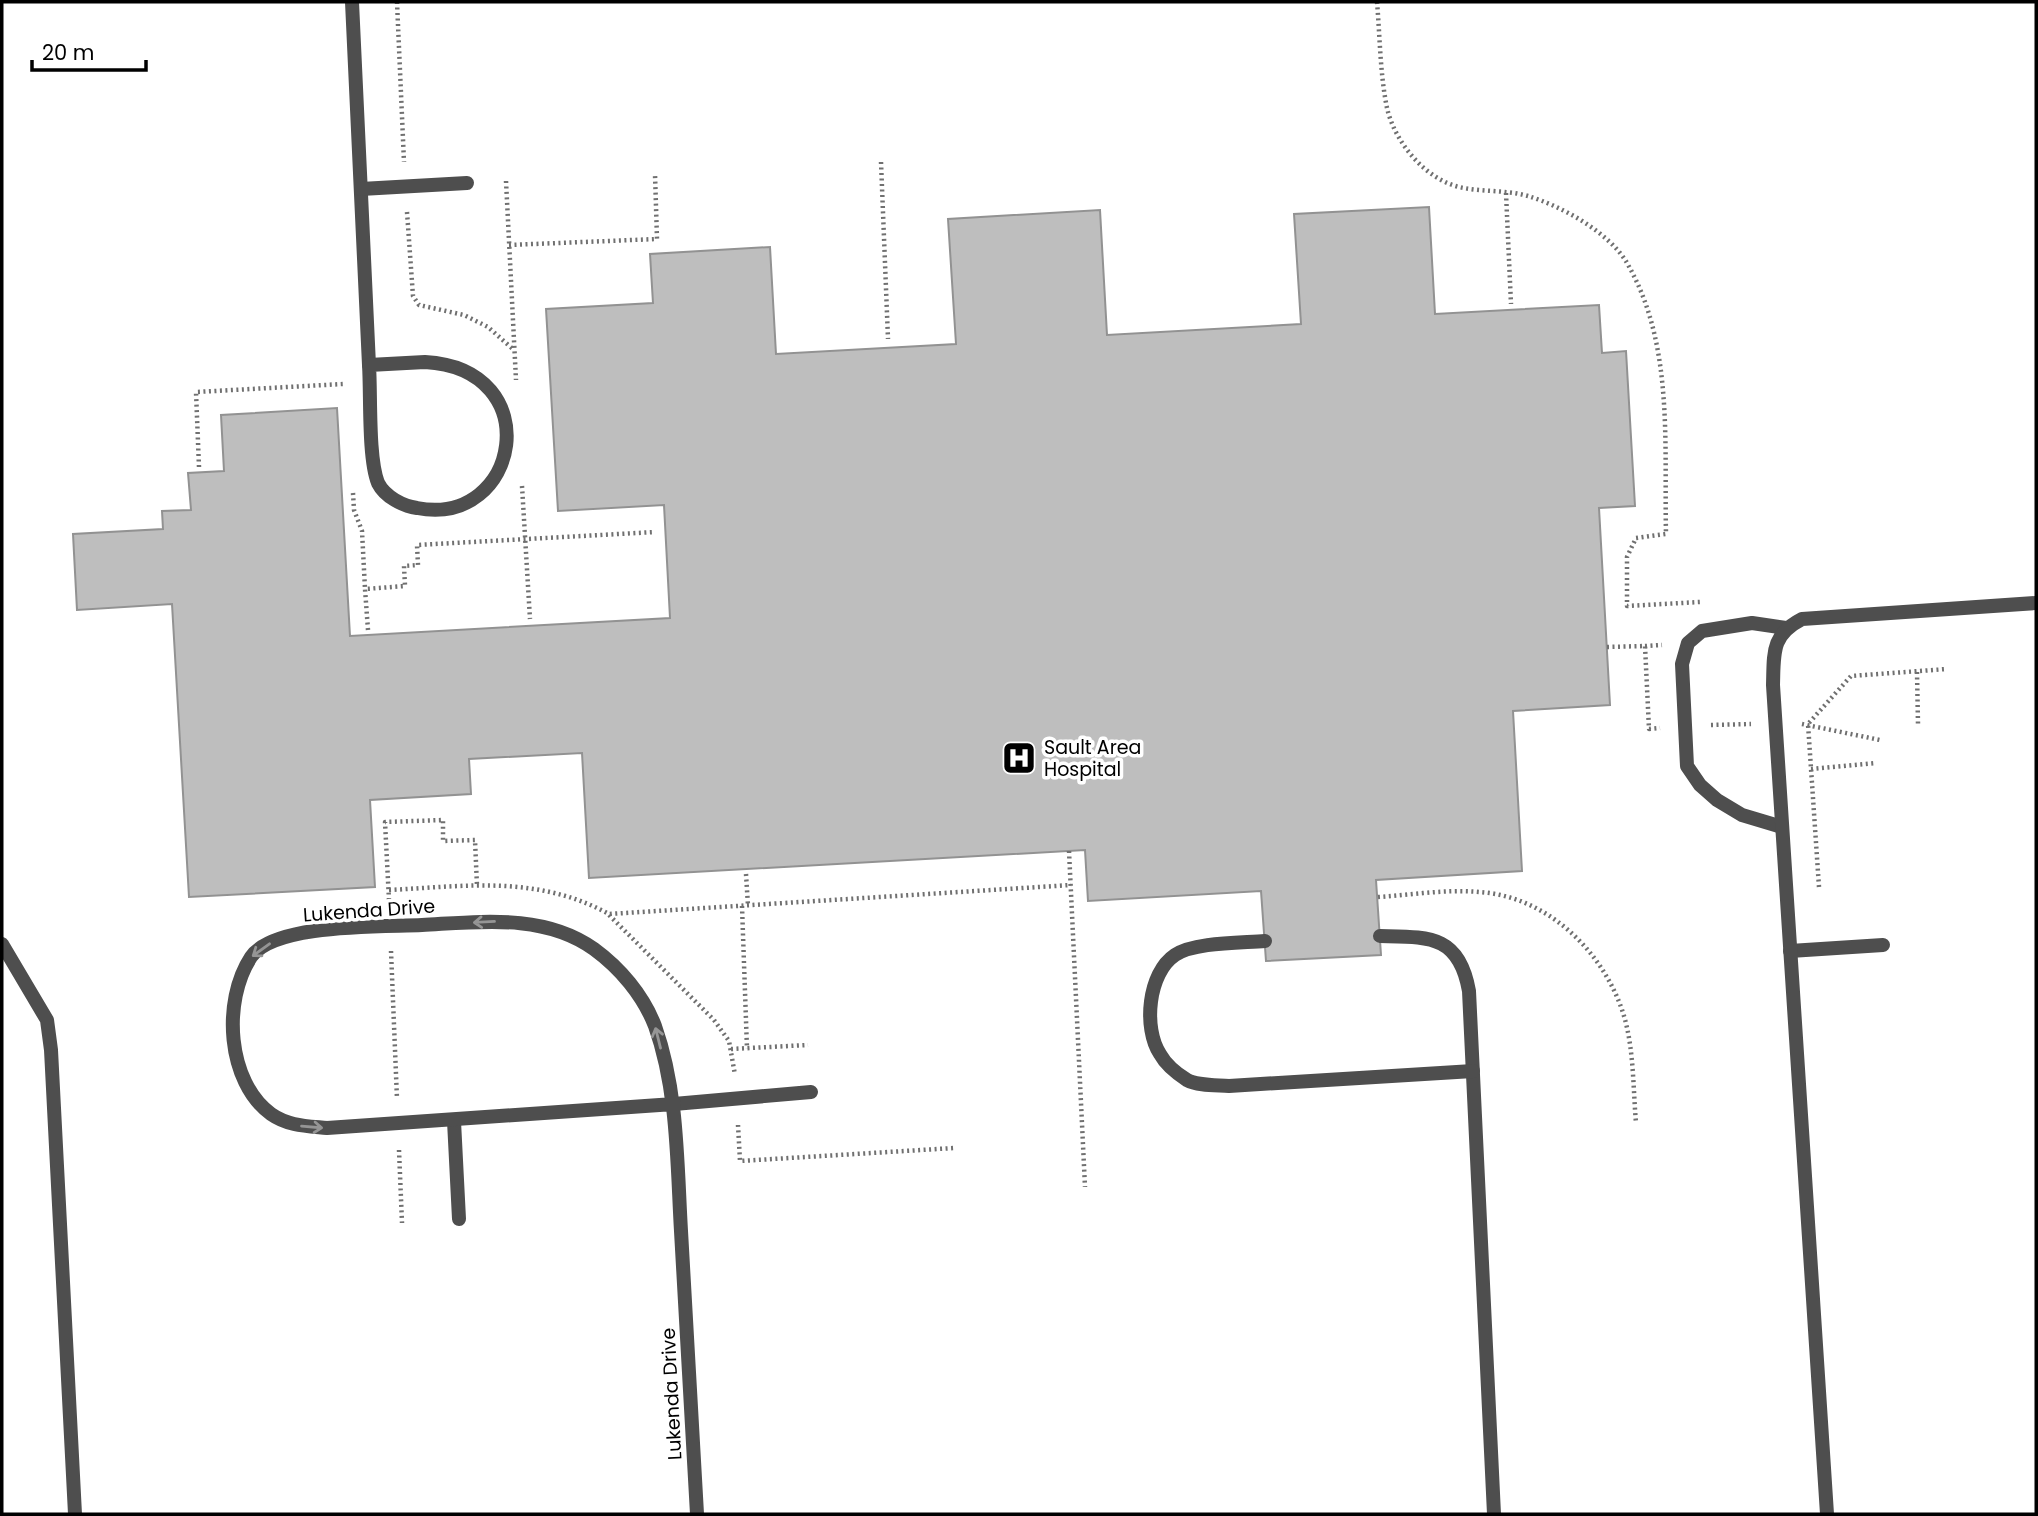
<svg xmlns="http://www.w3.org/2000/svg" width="2038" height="1516" font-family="Poppins,sans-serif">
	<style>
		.building { fill: #bebebe; stroke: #929292; stroke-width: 2 }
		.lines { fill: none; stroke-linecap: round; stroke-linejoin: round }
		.path { stroke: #707070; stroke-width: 4.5; stroke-dasharray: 2 3.5; stroke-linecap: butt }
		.service { stroke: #4e4e4e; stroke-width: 14 }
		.minor { stroke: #4e4e4e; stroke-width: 14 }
		.oneway { stroke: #959595 }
		.labels { text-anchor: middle; stroke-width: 7; stroke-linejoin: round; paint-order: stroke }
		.poi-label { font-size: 19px; fill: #000; stroke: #fff; text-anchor: start }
		.street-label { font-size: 19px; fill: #000; stroke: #fff }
	</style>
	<rect width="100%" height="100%" fill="#fff"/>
	<path class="building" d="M1429 207 1435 314 1599 305 1602 353 1626 351 1635 506 1599 508 1610 705 1513 711 1522 871 1376 880 1381 955 1266 961 1261 891 1088 901 1085 850 589 878 582 753 469 759 471 794 370 800 375 887 189 897 172 604 77 610 73 534 163 529 162 511 191 510 188 473 224 471 221 415 337 408 350 636 670 618 664 505 558 511 546 309 653 303 650 254 770 247 776 354 956 344 948 219 1100 210 1107 335 1301 324 1294 214Z"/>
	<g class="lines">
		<g class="path">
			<path d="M397 2 404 162"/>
			<path d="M1377 2C1380 37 1380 74 1387 108 1395 143 1427 182 1464 188 1485 192 1507 190 1528 196 1561 206 1609 232 1627 263 1674 344 1664 444 1666 534L1636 538 1627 557V606L1700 602"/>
			<path d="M881 162 888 339"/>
			<path d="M506 181 516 380"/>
			<path d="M1506 193 1511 304"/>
			<path d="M407 212 413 296 419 305 464 315 488 327 514 350"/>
			<path d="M509 245 657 239 655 174"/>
			<path d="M199 467 196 392 343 384"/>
			<path d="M522 486 530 619"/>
			<path d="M353 493 354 510 362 531 365 589"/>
			<path d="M368 630 365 589 405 586 404 566 418 565 417 545 655 532"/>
			<path d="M1645 646 1662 645"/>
			<path d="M1607 647 1645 646 1649 729 1660 728"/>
			<path d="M1917 672 1918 724"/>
			<path d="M1802 724 1880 740"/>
			<path d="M1711 725 1751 724"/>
			<path d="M1811 769 1876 763"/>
			<path d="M1069 851 1085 1187"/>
			<path d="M746 874 748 906"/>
			<path d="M1819 887 1808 724 1851 676 1947 669"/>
			<path d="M389 890C468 886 537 875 609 914L1071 885"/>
			<path d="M1378 897C1411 895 1446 889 1479 892 1548 896 1605 953 1624 1016 1634 1050 1633 1088 1636 1123"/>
			<path d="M389 900 385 822 443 820V841L475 840 477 886"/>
			<path d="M742 906 747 1049"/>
			<path d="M609 915 714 1020 729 1041 735 1075"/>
			<path d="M391 951 397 1099"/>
			<path d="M731 1049 808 1045"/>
			<path d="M738 1125 740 1161 954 1148"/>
			<path d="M399 1150 402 1223"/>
		</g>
		<g class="service">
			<path d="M352 2 369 365"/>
			<path d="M361 189 467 183"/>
			<path d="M425 362C549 369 520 528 417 508 403 506 385 497 378 483 368 458 371 395 369 365Z"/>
			<path d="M1782 827 1742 815 1717 800 1700 785 1687 766 1682 664 1688 643 1702 631 1752 623 1786 628"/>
			<path d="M1380 936C1428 937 1459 934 1469 991L1494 1514"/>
			<path d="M1265 941C1241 943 1194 942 1175 955 1148 973 1143 1028 1160 1054 1166 1065 1176 1073 1187 1080 1198 1086 1216 1085 1229 1086L1473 1071"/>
			<path d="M2 944 47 1020 51 1050 75 1514"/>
			<path d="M1790 951 1883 945"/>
			<path d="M674 1104 811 1092"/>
			<path d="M454 1121 459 1219"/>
			<path d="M1827 1514 1773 685C1774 653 1771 635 1802 619L2036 603"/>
		</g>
		<path class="minor" d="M674 1104 327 1128C307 1126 288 1126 271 1114 227 1082 222 1001 251 957 274 923 383 927 422 925 479 922 544 913 594 949 620 968 643 995 655 1026 678 1091 677 1163 681 1231 686 1325 692 1420 697 1514"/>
	</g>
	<defs><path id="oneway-shaft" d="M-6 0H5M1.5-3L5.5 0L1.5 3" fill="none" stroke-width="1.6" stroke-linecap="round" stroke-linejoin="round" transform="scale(1.75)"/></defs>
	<g class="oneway">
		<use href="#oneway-shaft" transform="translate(484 922) rotate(177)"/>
		<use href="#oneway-shaft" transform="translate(261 950) rotate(144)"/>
		<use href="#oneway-shaft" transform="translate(658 1038) rotate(-104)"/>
		<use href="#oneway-shaft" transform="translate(312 1127) rotate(5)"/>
	</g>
	<defs>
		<symbol id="hospital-square" viewBox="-11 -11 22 22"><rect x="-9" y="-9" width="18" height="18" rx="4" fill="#000" stroke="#fff"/><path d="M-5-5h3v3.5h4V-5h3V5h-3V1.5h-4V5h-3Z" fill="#fff"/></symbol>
	</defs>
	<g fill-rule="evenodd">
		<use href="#hospital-square" x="1000" y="739" width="38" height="38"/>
	</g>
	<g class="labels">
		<g class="poi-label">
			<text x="1044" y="754">Sault Area<tspan x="1044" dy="22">Hospital</tspan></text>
		</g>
		<g class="street-label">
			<text transform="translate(369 910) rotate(-4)" y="7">Lukenda Drive</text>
			<text transform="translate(671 1394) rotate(-93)" y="7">Lukenda Drive</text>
		</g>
	</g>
	<rect width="2038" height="1516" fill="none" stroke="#000000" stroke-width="7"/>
	<path d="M32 60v10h114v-10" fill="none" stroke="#000000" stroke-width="3.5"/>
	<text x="42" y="60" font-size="21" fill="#000000" stroke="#ffffff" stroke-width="5" paint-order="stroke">20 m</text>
</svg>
